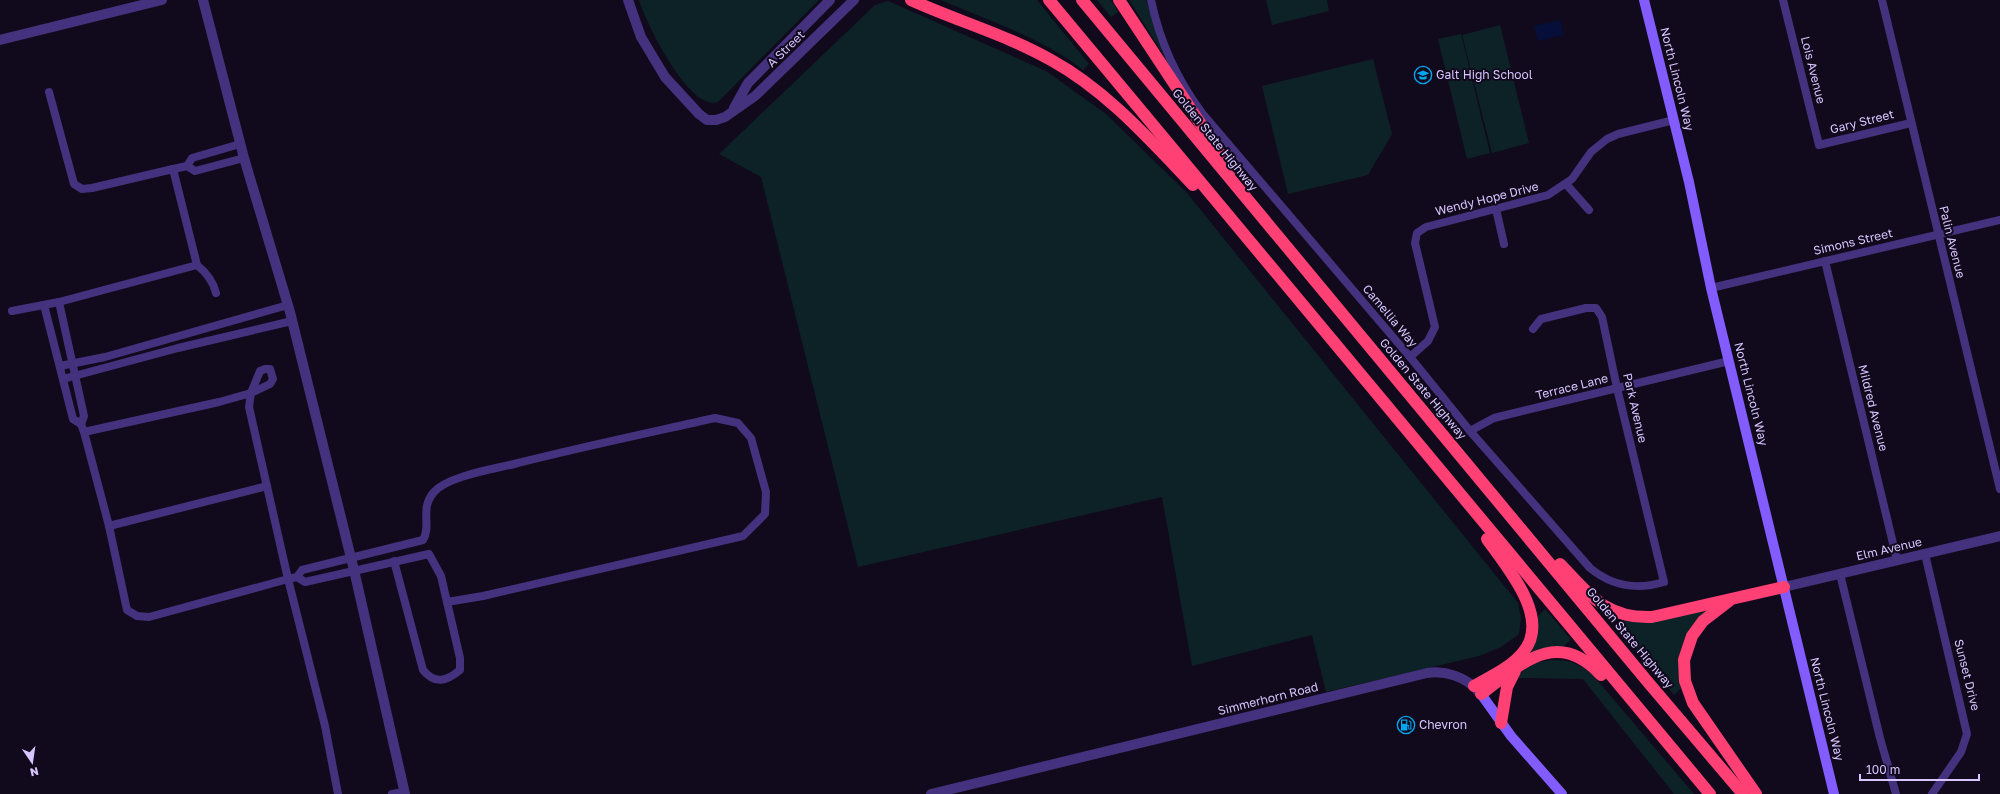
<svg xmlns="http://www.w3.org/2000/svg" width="2000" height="794" font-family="'Golos Text',sans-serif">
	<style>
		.green { fill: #0d2227 }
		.water { fill: #060e3a }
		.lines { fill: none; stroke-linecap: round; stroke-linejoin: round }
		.minor { stroke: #45327e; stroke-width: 8 }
		.tertiary { stroke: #45327e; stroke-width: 10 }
		.secondary { stroke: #825cff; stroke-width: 10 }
		.motorway { stroke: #ff4074; stroke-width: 12 }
		.labels { text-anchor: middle; stroke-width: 4; stroke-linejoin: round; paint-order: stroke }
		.street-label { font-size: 12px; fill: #d8c5ff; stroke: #110a1c }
		.poi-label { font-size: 12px; fill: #d8c5ff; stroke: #110a1c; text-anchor: start }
	</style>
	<rect width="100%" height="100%" fill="#110a1c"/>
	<g class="green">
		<path d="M639 0H819L718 102C689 112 646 23 639 0Z"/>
		<path d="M941 0H1037L1089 64 1083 70C1043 38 987 20 941 0Z"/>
		<path d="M1097 0H1111L1118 12 1111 17Z"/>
		<path d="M1129 0H1146L1167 60Z"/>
		<path d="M1266 0H1327L1329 11 1272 25Z"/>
		<path d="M888 1 1046 71 1106 114 1187 193 1518 603 1521 619 1519 634 1501 647 1479 656 1326 692 1312 635 1192 666 1162 497 858 567 761 177 719 154 875 5Z"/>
		<path d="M1500 25 1529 143 1492 153 1462 35Z"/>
		<path d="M1461 34 1490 153 1467 159 1438 39Z"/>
		<path d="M1373 59 1392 134 1368 175 1288 194 1262 86Z"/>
		<path d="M1713 607C1685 631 1674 651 1681 688L1674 695 1617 627 1624 620 1635 622Z"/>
		<path d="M1545 609 1571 639 1563 647 1541 648 1531 653 1529 652 1536 618Z"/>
		<path d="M1554 660C1570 660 1579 664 1592 674L1694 794H1674L1583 679 1517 678C1528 663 1535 662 1554 660Z"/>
	</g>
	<path class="water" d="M1560 20 1564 35 1538 41 1534 26Z"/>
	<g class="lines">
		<g class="minor">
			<path d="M1151 0C1160 43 1176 78 1202 113L1410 357 1470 431 1590 568C1613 587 1637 590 1664 582L1617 388 1602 317 1596 308H1586L1541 319 1533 329"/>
			<path d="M1783 0 1819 145 1911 123"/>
			<path d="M1882 0 2000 489"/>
			<path d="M187 166 192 158 240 144"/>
			<path d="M173 169 187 166 195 171 244 158"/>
			<path d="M1566 184 1589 210"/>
			<path d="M1496 209 1504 244"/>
			<path d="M1825 261 1897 560"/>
			<path d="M197 265C207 273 213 281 216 293"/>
			<path d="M1711 288 2000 220"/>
			<path d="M59 302 84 416 81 424 84 432"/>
			<path d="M44 305 73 419 81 424"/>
			<path d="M12 311 59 302 197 265 173 169 92 188 82 189 74 184 49 92"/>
			<path d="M1410 357 1428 341 1435 327 1415 243 1417 233 1426 227 1548 195 1572 179 1591 152 1607 139 1618 134 1674 120"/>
			<path d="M60 366 105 357 288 305"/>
			<path d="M265 369H270L273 379 270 384 251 393 260 371Z"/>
			<path d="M63 379 178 348 292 321"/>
			<path d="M1470 431 1494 418 1729 361"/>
			<path d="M109 526 267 486"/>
			<path d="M1925 554 1967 734 1961 752 1932 794"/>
			<path d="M394 561 423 670C435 685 447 681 460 670V658L447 602"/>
			<path d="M1840 574 1880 738 1896 794"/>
			<path d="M297 577 305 582 429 554 441 576 447 602 483 596 743 536 765 514 766 492 751 438 738 423 715 418C648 433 581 447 514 464 494 469 448 476 434 492 419 509 432 526 423 540L302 570 297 577 288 579 149 617 137 616 127 610 109 526 84 432 219 402 251 393 249 407 288 579 325 726 338 794"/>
			<path d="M392 794 404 792"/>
		</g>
		<g class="tertiary">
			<path d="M203 0 244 158 290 312 354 570 405 794"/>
			<path d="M628 0 641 37 665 77 699 114 707 120H716L725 117 755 96 854 0"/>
			<path d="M0 40 162 0"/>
			<path d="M734 108 748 83 830 0"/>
			<path d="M1784 587 2000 536"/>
			<path d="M931 794 1427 673C1445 670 1466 677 1478 691"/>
		</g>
		<g class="secondary">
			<path d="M1644 0 1689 182 1711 288 1834 794"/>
			<path d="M1481 694 1511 736 1562 794"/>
		</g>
		<g class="motorway">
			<path d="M911 0C957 21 1007 35 1051 60 1106 90 1150 140 1193 185"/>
			<path d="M1049 0 1710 794"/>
			<path d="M1082 0 1647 681 1743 794"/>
			<path d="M1119 0 1231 170"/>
			<path d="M1560 564C1589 594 1606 619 1652 617L1784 587"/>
			<path d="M1729 601 1703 621 1692 636 1684 660 1685 681 1693 703 1756 794"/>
			<path d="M1474 686C1491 676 1512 667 1524 651 1551 617 1506 566 1487 539"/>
			<path d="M1481 694C1521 664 1557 627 1601 675"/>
			<path d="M1501 723 1507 687 1515 671"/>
		</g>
	</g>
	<defs>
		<symbol id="school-ring" viewBox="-11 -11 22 22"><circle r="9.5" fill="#110a1c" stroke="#00a7f0" stroke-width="1.5"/><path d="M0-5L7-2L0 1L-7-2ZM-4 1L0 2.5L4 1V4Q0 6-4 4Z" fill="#00a7f0"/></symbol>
		<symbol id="fuel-ring" viewBox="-11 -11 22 22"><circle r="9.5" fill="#110a1c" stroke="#00a7f0" stroke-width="1.5"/><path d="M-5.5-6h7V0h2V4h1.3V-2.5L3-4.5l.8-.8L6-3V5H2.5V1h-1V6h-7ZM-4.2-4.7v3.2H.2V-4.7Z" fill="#00a7f0"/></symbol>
	</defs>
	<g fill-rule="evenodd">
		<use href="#school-ring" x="1413" y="65" width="20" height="20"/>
		<use href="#fuel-ring" x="1396" y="715" width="20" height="20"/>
	</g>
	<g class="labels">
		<g class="street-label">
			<text transform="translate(786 49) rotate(-44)" y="4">A Street</text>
			<text transform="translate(1813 70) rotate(76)" y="4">Lois Avenue</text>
			<text transform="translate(1677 79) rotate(76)" y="4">North Lincoln Way</text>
			<text transform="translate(1862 122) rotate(-14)" y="4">Gary Street</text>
			<text transform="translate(1215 140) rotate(51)" y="4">Golden State Highway</text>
			<text transform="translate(1487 199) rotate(-14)" y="4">Wendy Hope Drive</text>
			<text transform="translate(1853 242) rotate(-13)" y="4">Simons Street</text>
			<text transform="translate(1952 242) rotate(76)" y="4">Palin Avenue</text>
			<text transform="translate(1390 316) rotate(50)" y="4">Camellia Way</text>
			<text transform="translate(1572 387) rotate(-14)" y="4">Terrace Lane</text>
			<text transform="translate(1423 389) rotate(50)" y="4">Golden State Highway</text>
			<text transform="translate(1751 394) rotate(76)" y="4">North Lincoln Way</text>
			<text transform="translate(1635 408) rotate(77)" y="4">Park Avenue</text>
			<text transform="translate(1873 408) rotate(76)" y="4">Mildred Avenue</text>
			<text transform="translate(1889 549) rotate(-13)" y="4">Elm Avenue</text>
			<text transform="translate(1630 638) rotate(50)" y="4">Golden State Highway</text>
			<text transform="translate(1967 675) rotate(76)" y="4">Sunset Drive</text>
			<text transform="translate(1268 699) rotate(-14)" y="4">Simmerhorn Road</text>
			<text transform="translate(1827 709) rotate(76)" y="4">North Lincoln Way</text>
		</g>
		<g class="poi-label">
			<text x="1436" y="79">Galt High School</text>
			<text x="1419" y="729">Chevron</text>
		</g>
	</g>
	<g transform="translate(32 762) rotate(167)" stroke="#110a1c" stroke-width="3" paint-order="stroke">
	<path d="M0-3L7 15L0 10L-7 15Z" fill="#d8c5ff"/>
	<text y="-6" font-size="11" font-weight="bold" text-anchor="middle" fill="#d8c5ff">N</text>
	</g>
	<path d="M1860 774v6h119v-6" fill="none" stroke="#d8c5ff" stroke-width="2"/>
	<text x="1866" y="774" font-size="12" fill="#d8c5ff" stroke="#110a1c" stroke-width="3" paint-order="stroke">100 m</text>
</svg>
